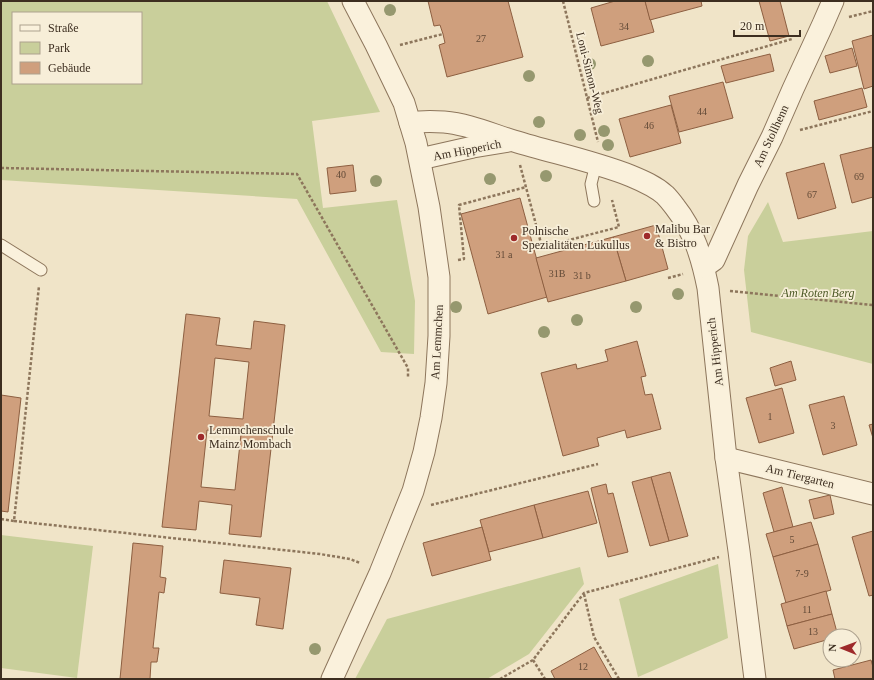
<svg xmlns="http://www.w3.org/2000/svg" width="874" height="680" font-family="'Times New Roman',serif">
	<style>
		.green { fill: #c9cf9b; fill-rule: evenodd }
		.building { fill: #cf9f7d; stroke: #8d5f41; fill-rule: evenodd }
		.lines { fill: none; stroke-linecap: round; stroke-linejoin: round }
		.lane-casing { stroke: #8d765c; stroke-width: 13 }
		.street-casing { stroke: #8d765c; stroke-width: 23 }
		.path { stroke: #8d765c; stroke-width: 2.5; stroke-dasharray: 3 2; stroke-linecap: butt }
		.lane { stroke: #faf1dc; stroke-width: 11 }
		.street { stroke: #faf1dc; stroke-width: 21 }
		.tree { fill: #96986f }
		.poi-dot { fill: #9e2a2b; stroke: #f7eed8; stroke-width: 1.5 }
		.labels { text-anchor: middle; stroke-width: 3.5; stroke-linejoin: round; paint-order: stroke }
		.number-label { font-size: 10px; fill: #624a37 }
		.street-label { font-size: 12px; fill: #3d2e20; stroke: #f7eed8 }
		.poi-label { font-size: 12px; fill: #3d2e20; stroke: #f7eed8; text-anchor: start }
		.park-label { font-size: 12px; font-style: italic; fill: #4d5a26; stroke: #f7eed8 }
	</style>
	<rect width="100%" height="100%" fill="#f0e4c8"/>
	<g class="green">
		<path d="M1 1H327L380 112 312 121 323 208 397 200 415 301 414 354 381 352 297 199 1 180ZM13 13H141V83H13Z"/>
		<path d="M768 202 783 242 873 231V364L751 332 744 270 748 236Z"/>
		<path d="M1 535 93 546 77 678 1 668Z"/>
		<path d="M718 564 728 638 638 677 619 599Z"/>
		<path d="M580 567 584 584 529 654 487 679H355L387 619Z"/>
	</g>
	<g class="building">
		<path d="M428 1H508L523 57 447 77 439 45 445 43 443 34 440 25 434 26Z"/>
		<path d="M615 1H645L654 32 601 46 591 8Z"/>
		<path d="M645 1H701L702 6 650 20Z"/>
		<path d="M759 1H780L789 36 770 41Z"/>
		<path d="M873 35V86L864 89 852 41Z"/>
		<path d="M852 48 857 66 830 73 825 56Z"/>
		<path d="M770 54 774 71 726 83 721 66Z"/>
		<path d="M723 82 733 118 679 132 669 96Z"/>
		<path d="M862 88 867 107 819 120 814 101Z"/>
		<path d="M671 105 681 143 630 157 619 119Z"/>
		<path d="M873 147V197L852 203 840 155Z"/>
		<path d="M824 163 836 208 798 219 786 173Z"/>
		<path d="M353 165 356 191 330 194 327 168Z"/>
		<path d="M520 198 547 297 488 314 461 214Z"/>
		<path d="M656 225 668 269 626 281 613 237Z"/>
		<path d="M613 237 626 281 548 302 536 258Z"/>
		<path d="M186 314 220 318 216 345 251 349 254 321 285 325 261 537 229 534 232 505 199 501 196 530 162 527ZM215 358 249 362 243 419 209 416ZM207 430 241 434 235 490 201 487Z"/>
		<path d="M637 341 646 376 641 377 645 395 652 394 661 429 627 438 625 430 597 438 599 446 563 456 541 373 576 364 577 369 608 361 605 350Z"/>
		<path d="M791 361 796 380 775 386 770 368Z"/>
		<path d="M782 388 794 433 759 443 746 398Z"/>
		<path d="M1 395 21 398 8 512 1 511Z"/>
		<path d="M844 396 857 445 823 455 809 405Z"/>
		<path d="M873 424V438L869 425Z"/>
		<path d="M670 472 688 536 669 541 651 477Z"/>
		<path d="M651 477 669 541 650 546 632 482Z"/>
		<path d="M606 484 608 494 613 493 628 552 608 557 591 488Z"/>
		<path d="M782 487 793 527 774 532 763 493Z"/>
		<path d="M588 491 597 523 543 538 534 505Z"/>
		<path d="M830 495 834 514 814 519 809 500Z"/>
		<path d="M534 505 543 538 489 552 480 520Z"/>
		<path d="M811 522 818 544 773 557 766 534Z"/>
		<path d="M482 527 491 560 432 576 423 543Z"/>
		<path d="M873 531V595L869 596 852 537Z"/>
		<path d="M133 543 163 546 160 577 166 578 164 593 159 592 153 648H159L157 662H151L150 679H120Z"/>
		<path d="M818 544 831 590 786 603 773 557Z"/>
		<path d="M224 560 291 568 283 629 256 625 260 598 220 593Z"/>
		<path d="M826 591 832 614 787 626 781 604Z"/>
		<path d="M832 614 838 636H830V639L794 649 787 626Z"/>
		<path d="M594 647 612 679H555L551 671Z"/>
		<path d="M871 660 873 667V679H835L833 670Z"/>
	</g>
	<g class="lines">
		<defs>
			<g id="lane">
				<path d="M594 201 591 184 596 164"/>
				<path d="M1 245 41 270"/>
			</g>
			<g id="street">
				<path d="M410 123C421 121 432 121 444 122 468 124 491 134 514 141 553 153 593 161 631 176 643 181 655 186 665 195 669 199 672 203 675 207 694 231 702 258 708 288L726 458 739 551 755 679"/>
				<path d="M420 159 473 147 509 141"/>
				<path d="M704 267 714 260 748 185 772 137 793 89 823 24 833 1"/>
				<path d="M726 458 873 494"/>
				<path d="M332 679 380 573 413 491 424 452 431 418 436 383 439 336V277L429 207 416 143 404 103 376 45 353 1"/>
			</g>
		</defs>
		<use href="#lane" class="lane-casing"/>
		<use href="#street" class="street-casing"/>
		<g class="path">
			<path d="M563 1 598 142"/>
			<path d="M849 17 873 11"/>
			<path d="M400 45 443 34"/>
			<path d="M587 98 792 39"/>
			<path d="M800 130 873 111"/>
			<path d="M520 165 542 247 619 227 612 200"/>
			<path d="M1 168 297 174 408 368V378"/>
			<path d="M458 260 464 259 459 205 526 187"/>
			<path d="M668 278 683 274"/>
			<path d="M730 291 873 305"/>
			<path d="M431 505 598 464"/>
			<path d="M1 519 14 521 39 286"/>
			<path d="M14 521 320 554 350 559 360 563"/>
			<path d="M584 594 594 637 619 679"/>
			<path d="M533 660 545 679"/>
			<path d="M500 679 533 660 584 593 719 557"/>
		</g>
		<use href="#lane" class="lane"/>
		<use href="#street" class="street"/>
	</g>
	<g class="tree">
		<circle cx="390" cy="10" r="6"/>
		<circle cx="648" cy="61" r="6"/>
		<circle cx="590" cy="64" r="6"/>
		<circle cx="529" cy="76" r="6"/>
		<circle cx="539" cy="122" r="6"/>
		<circle cx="604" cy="131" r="6"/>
		<circle cx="580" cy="135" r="6"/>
		<circle cx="608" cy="145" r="6"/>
		<circle cx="546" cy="176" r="6"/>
		<circle cx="490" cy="179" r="6"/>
		<circle cx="376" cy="181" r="6"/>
		<circle cx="678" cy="294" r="6"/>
		<circle cx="456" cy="307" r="6"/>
		<circle cx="636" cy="307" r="6"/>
		<circle cx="577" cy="320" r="6"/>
		<circle cx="544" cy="332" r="6"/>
		<circle cx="315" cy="649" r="6"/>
	</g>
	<g class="poi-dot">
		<circle cx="647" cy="236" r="4"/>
		<circle cx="514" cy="238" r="4"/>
		<circle cx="201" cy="437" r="4"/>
	</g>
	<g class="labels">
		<g class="number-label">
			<text x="624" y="30">34</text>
			<text x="481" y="42">27</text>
			<text x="702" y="115">44</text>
			<text x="649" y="129">46</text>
			<text x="341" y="178">40</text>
			<text x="859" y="180">69</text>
			<text x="812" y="198">67</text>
			<text x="504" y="258">31 a</text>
			<text x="557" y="277">31B</text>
			<text x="582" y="279">31 b</text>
			<text x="770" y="420">1</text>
			<text x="833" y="429">3</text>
			<text x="792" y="543">5</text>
			<text x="802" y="577">7-9</text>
			<text x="807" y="613">11</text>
			<text x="813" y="635">13</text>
			<text x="583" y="670">12</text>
		</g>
		<g class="street-label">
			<text transform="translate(590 73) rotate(76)" y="4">Loni-Simon-Weg</text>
			<text transform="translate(771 136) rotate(-65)" y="4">Am Stollhenn</text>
			<text transform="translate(467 150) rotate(-11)" y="4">Am Hipperich</text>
			<text transform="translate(437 342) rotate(-87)" y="4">Am Lemmchen</text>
			<text transform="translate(715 352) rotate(-97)" y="4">Am Hipperich</text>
			<text transform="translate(800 476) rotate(14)" y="4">Am Tiergarten</text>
		</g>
		<g class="poi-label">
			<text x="655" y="233">Malibu Bar<tspan x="655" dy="14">&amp; Bistro</tspan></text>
			<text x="522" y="235">Polnische<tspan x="522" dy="14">Spezialitäten Lukullus</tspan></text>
			<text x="209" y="434">Lemmchenschule<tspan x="209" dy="14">Mainz Mombach</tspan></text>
		</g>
		<g class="park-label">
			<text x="818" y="297">Am Roten Berg</text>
		</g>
	</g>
	<rect width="874" height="680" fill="none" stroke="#3d2e20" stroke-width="4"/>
	<rect x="12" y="12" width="130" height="72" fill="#f7eed8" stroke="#ada18e"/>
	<rect x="20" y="25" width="20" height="6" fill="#faf1dc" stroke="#ada18e"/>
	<text x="48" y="32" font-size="12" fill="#3d2e20">Straße</text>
	<rect x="20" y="42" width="20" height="12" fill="#c9cf9b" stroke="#ada18e"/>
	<text x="48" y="52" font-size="12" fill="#3d2e20">Park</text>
	<rect x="20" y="62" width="20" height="12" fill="#cf9f7d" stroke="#ada18e"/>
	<text x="48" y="72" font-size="12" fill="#3d2e20">Gebäude</text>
	<g transform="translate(842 648) rotate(271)"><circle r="19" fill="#f7eed8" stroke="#ada18e"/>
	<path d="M0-3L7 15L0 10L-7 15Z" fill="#9e2a2b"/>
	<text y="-6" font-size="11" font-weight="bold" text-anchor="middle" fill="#3d2e20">N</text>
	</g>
	<path d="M734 30v6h66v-6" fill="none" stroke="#3d2e20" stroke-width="2"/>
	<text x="740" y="30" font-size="12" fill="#3d2e20" stroke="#f7eed8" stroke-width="3" paint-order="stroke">20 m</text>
</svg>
